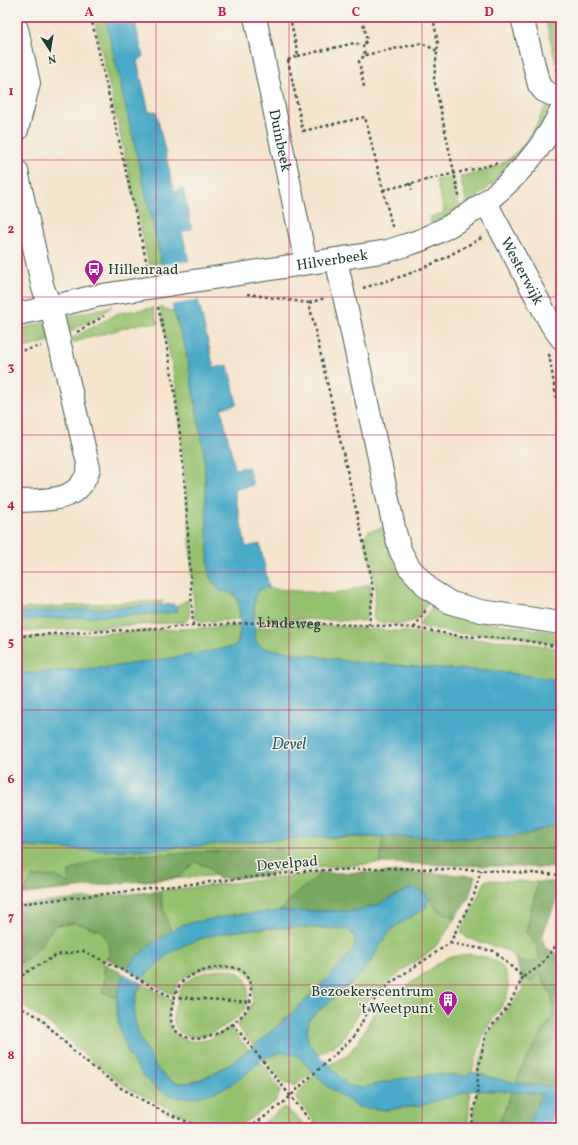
<svg xmlns="http://www.w3.org/2000/svg" width="578" height="1145" font-family="Vollkorn,serif">
	<style>
		.green { fill: #95c16e; stroke: #5a7f51 }
		.forest { fill: #78a761; stroke: #4c724a }
		.water { fill: #49a9c8; stroke: #34737e }
		.pier { fill: #f5e4cd }
		.lines { fill: none; stroke-linecap: round; stroke-linejoin: round }
		.minor-casing { stroke: #3f564b; stroke-width: 24 }
		.path { stroke: #3f564b; stroke-width: 2.5; stroke-dasharray: 3 3; stroke-linecap: butt }
		.minor { stroke: #fff; stroke-width: 22 }
		.grid { fill: none; stroke: #c2185b; stroke-width: 1; stroke-opacity: 0.55 }
		.labels { text-anchor: middle; stroke-width: 3; stroke-linejoin: round; paint-order: stroke }
		.street-label { font-size: 15px; fill: #1f3d34; stroke: #f7f3e8 }
		.poi-label { font-size: 15px; fill: #1f3d34; stroke: #f7f3e8; text-anchor: start }
		.water-label { font-size: 16px; font-style: italic; fill: #2c5d60; stroke: #f7f3e8 }
		.neatline { fill: none; stroke: #c2185b; stroke-width: 1.5 }
		.grid-label { font-size: 13px; text-anchor: middle; font-weight: bold; fill: #c2185b }
	</style>
	<rect width="100%" height="100%" fill="#f7f3e8"/>
	<filter id="ink" filterUnits="userSpaceOnUse"><feTurbulence type="fractalNoise" baseFrequency=".025" numOctaves="2"/><feDisplacementMap in="SourceGraphic" scale="8" xChannelSelector="R" yChannelSelector="G"/><feConvolveMatrix kernelMatrix="1 2 1 2 8 2 1 2 1" color-interpolation-filters="sRGB"/></filter>
	<filter id="wash" filterUnits="userSpaceOnUse"><feTurbulence type="fractalNoise" baseFrequency=".012" numOctaves="4" result="noise"/><feDisplacementMap in="SourceGraphic" scale="16" xChannelSelector="R" yChannelSelector="G"/><feGaussianBlur stdDeviation="0.9" result="paint"/><feColorMatrix in="noise" values="0 0 0 0 0 0 0 0 0 0 0 0 0 0 0 0 0 1.4 0 .05"/><feComposite in="paint" operator="in"/></filter>
	<g filter="url(#wash)">
		<rect width="100%" height="100%" fill="#f5e4cd"/>
		<g class="green">
			<path d="M94 17H105L162 263 149 264Z"/>
			<path d="M545 17H561V41L556 64Z"/>
			<path d="M546 106 554 108 528 153 467 206 460 177C474 173 489 171 501 164 524 151 535 128 546 106Z"/>
			<path d="M452 177 461 210 432 226 429 217 441 214 444 211 436 180Z"/>
			<path d="M112 306 103 313 65 335 62 318Z"/>
			<path d="M160 307 174 312 175 315 186 351 204 452 209 576 220 591C240 592 238 602 240 619L202 622 195 618 189 525 179 410 175 380Z"/>
			<path d="M153 308 158 324 143 323 135 325 68 344 67 341 118 313Z"/>
			<path d="M46 322 53 340 23 348 18 329Z"/>
			<path d="M383 528C391 563 400 580 429 601L417 619 413 621 401 624 378 622 375 621 373 617 376 588 364 537 369 531Z"/>
			<path d="M370 584 371 592 366 620 361 621 254 618 255 595 258 591 264 588 331 594 340 593Z"/>
			<path d="M188 600C189 607 192 617 185 622L17 632V621C70 616 124 617 177 612L178 607 177 605Z"/>
			<path d="M164 601 159 605 17 613V609L130 602Z"/>
			<path d="M434 604C445 612 456 617 469 620L561 633V645L516 636 456 633 422 627 419 624Z"/>
			<path d="M291 625 343 627 408 632 463 639 516 641 561 649V680L500 672 352 662 263 648C255 643 255 636 254 628Z"/>
			<path d="M236 626 240 628C239 636 240 640 234 646L198 654 111 667 17 674V638Z"/>
			<path d="M383 837 380 863 130 882 17 895V846L92 850H124L304 838Z"/>
			<path d="M322 873 293 897 280 911 233 915 184 924 171 932 163 908 160 891Z"/>
			<path d="M486 880 538 882 526 932 537 946 540 960 527 962 516 961 509 951 467 938 461 932Z"/>
			<path d="M429 898 455 918 441 940 429 953 407 967 365 1003 341 1041 318 1055 308 1042 307 1030 310 1018 357 978 370 963 379 947 391 930 396 926 425 908Z"/>
			<path d="M76 923 102 931 109 945 110 954 103 963 105 978 102 992 117 998C117 1035 128 1063 156 1088L241 1078 260 1062 266 1067 280 1091 276 1101 239 1126 227 1128 206 1126 129 1089 85 1055 50 1024 17 1002V963L23 962 43 941 55 925Z"/>
			<path d="M294 927 348 929 355 937V945L352 952 294 1011 254 1046 237 1026C240 1018 248 1014 251 1006 256 992 255 972 238 967 228 963 215 966 205 969 196 971 187 974 180 981 177 984 175 989 173 994L167 992 143 978C153 968 163 957 176 950 212 929 254 930 294 927Z"/>
			<path d="M470 954 490 958 501 965 507 976 509 988 506 999 484 1033 472 1072 467 1076 435 1074 398 1079 361 1088 347 1085 329 1065 347 1056 360 1039 377 1007 448 957Z"/>
			<path d="M226 969C244 972 251 981 247 999 247 1002 246 1007 244 1010 237 1020 209 1037 197 1037 172 1036 170 1021 177 1001 178 995 180 989 184 984 194 973 212 971 226 969Z"/>
			<path d="M539 973 552 996 553 1015 521 1069 516 1083 496 1079 476 1073 489 1033 523 990 521 976 532 982Z"/>
			<path d="M141 983 172 1000C170 1007 167 1015 168 1022 173 1040 194 1045 209 1039 217 1036 223 1030 231 1028L249 1050C232 1062 202 1084 180 1083 156 1082 137 1036 134 1016 133 1004 137 994 141 983Z"/>
			<path d="M282 1052 297 1055 313 1072 295 1086 284 1083 264 1058Z"/>
			<path d="M315 1074 327 1086 358 1107 386 1110 422 1105 470 1091 468 1128H320L295 1097Z"/>
			<path d="M477 1091H512L497 1128H472Z"/>
			<path d="M284 1107 301 1121 306 1128H257Z"/>
		</g>
		<g class="forest">
			<path d="M561 822V868L380 863 383 837C407 837 432 837 456 838 494 838 526 839 561 822Z"/>
			<path d="M281 849 291 862 268 876 218 879 209 867 195 862 179 877 23 893 33 877 55 876 69 883V871L107 856Z"/>
			<path d="M412 872 475 876 469 897 455 918 438 911 429 898 411 888 375 906 353 911H280L293 896 322 873Z"/>
			<path d="M538 882H561V889L542 936 545 948 561 955V1086L557 1087 516 1083 521 1069 553 1015 552 996 539 974 532 982 521 976 516 961 527 962 540 960 537 946 526 932Z"/>
			<path d="M160 891 163 908 171 932C154 943 140 954 126 969L106 958 110 954 109 945 102 931 76 923 55 925C45 938 34 960 17 963V905Z"/>
			<path d="M103 963 124 974 117 998 102 992 105 978Z"/>
			<path d="M512 1091 542 1094 527 1128H497Z"/>
		</g>
		<g class="water">
			<path d="M105 17H134L143 57 137 61 149 112 156 111 174 191 183 189 192 229 182 232 214 368 228 365 237 404 221 408 235 469 248 467 253 485 234 490 246 547 260 544 269 588C265 588 258 589 256 594 253 601 253 634 256 641 258 644 260 646 263 648L352 662 500 672 561 680V822C519 843 473 838 428 837 386 837 345 836 304 838 243 841 183 849 123 850 87 851 52 848 17 846V674L111 667 198 654 234 646 238 642 239 638C240 628 242 602 235 595 231 592 225 591 220 591L209 576 204 452 186 351 174 312 161 260Z"/>
			<path d="M173 604 178 607 177 612C124 617 70 616 17 621V613Z"/>
			<path d="M411 888 420 890 429 898 426 908 396 926 391 930 379 947 370 963 357 978 310 1018 307 1030 308 1042 318 1055 329 1065 347 1085 361 1088 398 1079 435 1074 467 1076 472 1072 496 1079 528 1085 557 1087 561 1092V1099L548 1128H527L542 1094C518 1092 494 1089 470 1091L422 1105 386 1110 358 1107 327 1086 297 1055 282 1052 264 1058 241 1078 226 1088 211 1093 197 1097 182 1098 169 1095 156 1088 146 1079 130 1057 120 1030 117 1013V998L124 974 141 983C139 989 135 996 134 1003 133 1021 139 1037 147 1052 154 1065 164 1081 179 1083 219 1088 305 1002 332 974 338 967 348 959 352 951 355 947 355 942 355 937L348 929C298 927 219 923 175 950 163 958 153 968 143 978L126 969 138 956 154 942 184 924 233 915 280 911H353L375 906Z"/>
		</g>
		<path class="pier" d="M191 261 201 300 170 305 160 265Z"/>
	</g>
	<g filter="url(#ink)">
		<g class="lines">
			<defs>
				<g id="minor">
					<path id="s2" d="M255 17 306 263"/>
					<path d="M522 17 539 85 544 91 561 99"/>
					<path d="M17 29 29 83 17 130"/>
					<path d="M17 171 43 288 51 307 89 468C80 504 47 499 17 501"/>
					<path id="s3" d="M486 203 551 324 561 338"/>
					<path d="M336 259 395 532 400 550 409 567 429 589 451 603 481 611 561 623"/>
					<path id="s4" d="M17 314 51 307 96 296 388 251C401 246 416 243 428 237 485 210 533 168 561 111"/>
				</g>
			</defs>
			<use href="#minor" class="minor-casing"/>
			<g class="path">
				<path d="M91 17 148 269"/>
				<path d="M433 17 438 44 434 79 459 196"/>
				<path d="M362 18 367 40 363 46"/>
				<path d="M365 55 422 43 437 51"/>
				<path d="M298 56 355 43 363 46 365 55 359 61 364 87"/>
				<path d="M288 60 303 132"/>
				<path d="M288 60 298 56 290 17"/>
				<path d="M557 71 561 56"/>
				<path d="M303 131 365 117 393 230"/>
				<path d="M410 183 412 190"/>
				<path d="M383 190 495 164 498 162"/>
				<path d="M363 288 406 275 439 261 483 237"/>
				<path d="M247 294 309 303 370 571 373 591 369 625"/>
				<path d="M309 303 325 298"/>
				<path d="M158 307C184 410 187 519 193 626"/>
				<path d="M77 332 104 316"/>
				<path d="M17 352 41 346"/>
				<path d="M549 354 559 415 561 419"/>
				<path d="M414 628 426 610"/>
				<path id="s1" d="M17 636 265 622 386 626 414 628 460 636 516 639 561 647"/>
				<path d="M17 904 305 871 388 868 481 870 561 875"/>
				<path d="M450 943 494 951 523 977 508 1007 486 1033 478 1071 477 1094 470 1128"/>
				<path d="M523 977 540 966 557 944"/>
				<path d="M17 979 30 970 57 955 83 951 119 968 167 995 175 997C176 991 179 985 183 981 194 971 222 964 236 968 254 974 255 1001 244 1013 241 1017 237 1020 233 1024L316 1128"/>
				<path d="M17 1006 39 1017 82 1059 121 1088 164 1112 202 1128"/>
				<path d="M233 1024C225 1028 217 1035 208 1037 192 1042 170 1036 171 1016 171 1010 173 1003 175 997L250 1002"/>
				<path d="M249 1128 282 1104 308 1079 353 1038 376 997 389 984 450 943 474 895 481 870"/>
			</g>
			<use href="#minor" class="minor"/>
		</g>
	</g>
	<path class="grid" d="M156 17V1128M289 17V1128M422 17V1128M17 160H561M17 297H561M17 435H561M17 572H561M17 710H561M17 848H561M17 985H561"/>
	<defs>
		<symbol id="bus-pin" viewBox="-11 -11 22 30"><path d="M0 17L-7.5 6A9.5 9.5 0 1 1 7.5 6Z" fill="#b5179e" stroke="#f7f3e8"/><path d="M-5-6H5V4H4V6H2V4H-2V6H-4V4H-5ZM-3.5-4V0h7V-4ZM-3.5 1.2v1.5H-2V1.2ZM2 1.2v1.5H3.5V1.2Z" fill="#fff"/></symbol>
		<symbol id="building-pin" viewBox="-11 -11 22 30"><path d="M0 17L-7.5 6A9.5 9.5 0 1 1 7.5 6Z" fill="#b5179e" stroke="#f7f3e8"/><path d="M-4-6H4V6H1V3H-1V6H-4ZM-2.5-4.3h1.7v1.8h-1.7ZM.8-4.3h1.7v1.8H.8ZM-2.5-1h1.7V.8h-1.7ZM.8-1h1.7V.8H.8Z" fill="#fff"/></symbol>
	</defs>
	<g fill-rule="evenodd">
		<use href="#bus-pin" x="83" y="258" width="22" height="30"/>
		<use href="#building-pin" x="437" y="989" width="22" height="30"/>
	</g>
	<g class="labels">
		<g class="street-label">
			<text dy="5" stroke="none"><textPath href="#s2" startOffset="126">Duinbeek</textPath></text>
			<text dy="5" stroke="none"><textPath href="#s4" startOffset="320">Hilverbeek</textPath></text>
			<text dy="5" stroke="none"><textPath href="#s3" startOffset="77">Westerwijk</textPath></text>
			<text dy="5" stroke="none"><textPath href="#s1" startOffset="273">Lindeweg</textPath></text>
			<text transform="translate(287 863) rotate(-5)" y="5">Develpad</text>
		</g>
		<g class="poi-label">
			<text x="108" y="274">Hillenraad</text>
			<text x="434" y="996" text-anchor="end">Bezoekerscentrum<tspan x="434" dy="17">'t Weetpunt</tspan></text>
		</g>
		<g class="water-label">
			<text x="289" y="749">Devel</text>
		</g>
	</g>
	<rect width="578" height="1145" fill="none" stroke="#f7f3e8" stroke-width="44"/>
	<g transform="translate(50 50) rotate(168)" stroke="#f7f3e8" stroke-width="3" paint-order="stroke">
	<path d="M0-3L7 15L0 10L-7 15Z" fill="#1f3d34"/>
	<text y="-6" font-size="11" font-weight="bold" text-anchor="middle" fill="#1f3d34">N</text>
	</g>
	<rect x="22" y="22" width="534" height="1101" class="neatline"/>
	<g class="grid-label">
		<text x="89" y="16">A</text>
		<text x="222" y="16">B</text>
		<text x="356" y="16">C</text>
		<text x="489" y="16">D</text>
		<text x="11" y="95">1</text>
		<text x="11" y="233">2</text>
		<text x="11" y="371">3</text>
		<text x="11" y="508">4</text>
		<text x="11" y="646">5</text>
		<text x="11" y="783">6</text>
		<text x="11" y="921">7</text>
		<text x="11" y="1059">8</text>
	</g>
</svg>
